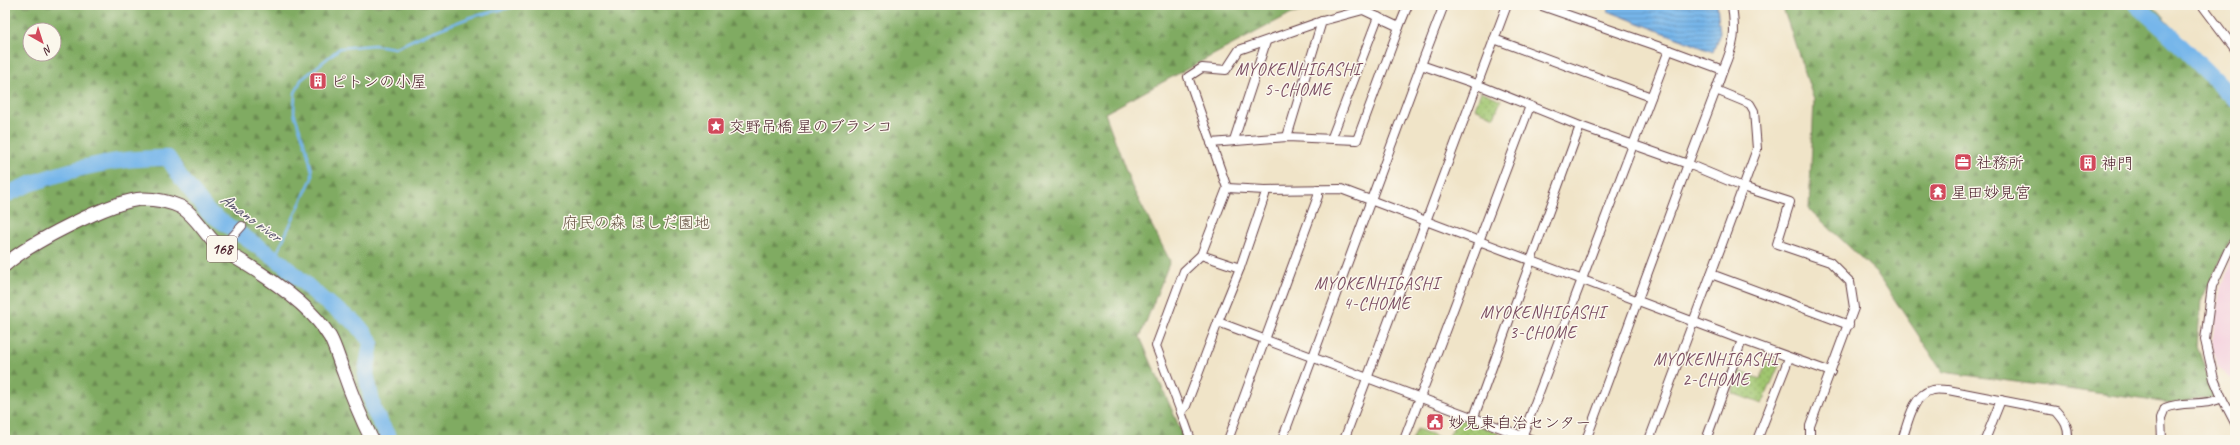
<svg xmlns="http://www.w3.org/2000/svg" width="2240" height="445" font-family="Caveat,'Klee One',sans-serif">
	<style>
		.built { fill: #f4cfde }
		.green { fill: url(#green-dots); stroke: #75724e }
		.forest { fill: url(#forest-firs); stroke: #656546; fill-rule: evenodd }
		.water { fill: url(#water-rules); stroke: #606a8a }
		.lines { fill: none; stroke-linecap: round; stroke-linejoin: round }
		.stream { stroke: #76b6ea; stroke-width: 2.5 }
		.river { stroke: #76b6ea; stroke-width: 16 }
		.minor-casing { stroke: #633d43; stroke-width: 10 }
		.trunk-casing { stroke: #633d43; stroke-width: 15 }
		.minor { stroke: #fff; stroke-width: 8 }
		.trunk { stroke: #fff; stroke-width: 13 }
		.labels { text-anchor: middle; stroke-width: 3; stroke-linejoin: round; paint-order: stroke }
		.shield { fill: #fbf7ec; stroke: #7f6065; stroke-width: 1 }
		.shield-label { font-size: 15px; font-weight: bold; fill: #4a1f2b }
		.poi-label { font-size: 16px; fill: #4a1f2b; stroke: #fbf7ec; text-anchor: start }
		.park-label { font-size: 16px; fill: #645140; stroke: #fbf7ec }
		.neighbourhood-label { font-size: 17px; letter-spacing: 1px; fill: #7c4e63; stroke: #fbf7ec }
		.water-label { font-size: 17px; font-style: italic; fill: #59546e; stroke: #fbf7ec }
	</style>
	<defs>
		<pattern id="green-dots" width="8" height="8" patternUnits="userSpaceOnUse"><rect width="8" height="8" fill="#a0c670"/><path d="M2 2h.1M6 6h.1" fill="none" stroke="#84a05c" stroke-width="1.8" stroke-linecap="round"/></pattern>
		<pattern id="forest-firs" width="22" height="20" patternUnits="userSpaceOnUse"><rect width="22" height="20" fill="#80ab62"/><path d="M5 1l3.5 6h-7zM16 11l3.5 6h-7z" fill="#6b8b51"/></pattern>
		<pattern id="water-rules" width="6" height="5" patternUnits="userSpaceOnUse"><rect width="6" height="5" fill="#76b6ea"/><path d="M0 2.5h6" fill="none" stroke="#6393be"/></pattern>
	</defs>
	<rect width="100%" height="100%" fill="#fbf7ec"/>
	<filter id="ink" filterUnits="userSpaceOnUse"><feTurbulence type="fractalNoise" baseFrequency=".025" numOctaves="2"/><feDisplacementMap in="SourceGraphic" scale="8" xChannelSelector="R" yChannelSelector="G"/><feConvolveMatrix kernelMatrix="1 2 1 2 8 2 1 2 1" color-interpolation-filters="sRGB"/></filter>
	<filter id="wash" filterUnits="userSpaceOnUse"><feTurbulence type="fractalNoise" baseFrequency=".012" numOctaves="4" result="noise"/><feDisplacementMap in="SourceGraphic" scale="16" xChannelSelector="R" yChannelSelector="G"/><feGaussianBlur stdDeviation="0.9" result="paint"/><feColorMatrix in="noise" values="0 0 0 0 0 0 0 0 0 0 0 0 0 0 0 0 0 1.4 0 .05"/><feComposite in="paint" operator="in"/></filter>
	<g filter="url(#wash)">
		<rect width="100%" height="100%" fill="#f0e4c8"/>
		<path class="built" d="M2235 250V378H2229L2216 366 2212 342 2220 290Z"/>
		<g class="green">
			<path d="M1481 91 1501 100 1494 117 1475 108Z"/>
			<path d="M1769 359 1780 363 1762 404 1732 393 1739 371 1760 379Z"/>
			<path d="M1458 418 1516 440H1412L1417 429 1447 440Z"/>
		</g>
		<g class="forest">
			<path d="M5 5H1327L1288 15 1105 113 1132 187 1170 261 1140 337 1185 440H5ZM30 30H54V54H30Z"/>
			<path d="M1782 5H2152L2222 81 2235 88V230L2201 301 2197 346 2215 397 2169 403 1943 372 1876 272 1809 209 1814 100Z"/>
		</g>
		<path class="water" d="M1610 5H1717L1720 33 1713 52 1608 11Z"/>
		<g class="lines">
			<g class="stream">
				<path d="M5 207 9 193"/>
				<path d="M275 257 312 178V171L306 147 294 113 295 93 301 80 340 48 374 45 395 48 419 37 471 17 521 5"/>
			</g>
			<g class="river">
				<path d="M2137 5 2171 36 2235 100"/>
				<path d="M5 195C15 191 24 186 33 183 76 167 123 157 168 158L181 178 208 212 282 263 323 300 357 324 371 342 366 374 374 411 390 440"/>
			</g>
		</g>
	</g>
	<g filter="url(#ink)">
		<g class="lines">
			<defs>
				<g id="minor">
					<path d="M1539 5 1669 50"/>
					<path d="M2202 5 2235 49"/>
					<path d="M1494 39 1651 97"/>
					<path d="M1421 65 1444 5"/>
					<path d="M1723 70C1735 41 1736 35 1732 5"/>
					<path d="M1287 137 1322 21"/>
					<path d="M1332 137 1378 17"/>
					<path d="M1234 140 1266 42"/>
					<path d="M1211 143 1287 137 1357 140 1399 27"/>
					<path d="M1227 188 1265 190V195L1240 268"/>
					<path d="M1265 190 1341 189 1742 340"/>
					<path d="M221 249 242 226"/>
					<path d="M1201 255 1240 268 1218 322"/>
					<path d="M1711 274 1757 149 1754 111 1750 104 1716 90 1688 164 1743 187 1790 202 1777 244 1830 262 1850 282 1854 308 1810 426V440"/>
					<path d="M2222 398 2214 379 2205 340 2212 286 2229 249 2235 240"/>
					<path d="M1181 412 1156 346 1184 271 1201 255 1227 188 1188 77 1202 68 1226 70 1239 50 1322 21 1363 10 1399 27 1408 5"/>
					<path d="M1474 417 1580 126"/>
					<path d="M1191 440 1181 412 1186 406 1218 322 1533 440"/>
					<path d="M1228 440 1318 196V189"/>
					<path d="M1282 440 1421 65 1476 84 1580 126 1688 164 1586 440"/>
					<path d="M1344 440 1507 5"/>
					<path d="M1404 440 1530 106"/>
					<path d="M1521 440 1669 50 1723 70 1716 90"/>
					<path d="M1649 440 1711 274 1849 325"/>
					<path d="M1706 440 1742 340 1831 372"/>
					<path d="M1757 440 1789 358"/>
					<path d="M1902 440C1908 424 1912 395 1932 390 1937 389 1943 390 1948 390L2056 411C2065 421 2069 427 2068 440"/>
					<path d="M1985 440 2001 400"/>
					<path d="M2162 440 2161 418 2165 408C2183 400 2204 407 2222 398L2235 423"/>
				</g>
				<path id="trunk" d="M5 265C28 244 112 200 143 199 155 199 170 202 181 207 200 218 207 241 226 252 259 271 310 303 330 337 336 348 339 361 344 373 352 396 361 418 372 440"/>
			</defs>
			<use href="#minor" class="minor-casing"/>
			<use href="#trunk" class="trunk-casing"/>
			<use href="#minor" class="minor"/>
			<use href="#trunk" class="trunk"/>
		</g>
	</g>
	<defs>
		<symbol id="building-square" viewBox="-11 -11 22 22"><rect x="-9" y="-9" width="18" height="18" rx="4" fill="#d1495b" stroke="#fbf7ec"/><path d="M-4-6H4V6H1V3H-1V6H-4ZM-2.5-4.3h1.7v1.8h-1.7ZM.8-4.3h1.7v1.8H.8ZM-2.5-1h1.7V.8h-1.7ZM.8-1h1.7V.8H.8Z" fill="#fff"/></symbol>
		<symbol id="sight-square" viewBox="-11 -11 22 22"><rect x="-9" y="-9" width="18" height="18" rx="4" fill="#d1495b" stroke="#fbf7ec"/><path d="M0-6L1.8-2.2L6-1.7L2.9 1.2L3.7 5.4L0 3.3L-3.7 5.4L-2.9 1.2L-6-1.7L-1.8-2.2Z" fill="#fff"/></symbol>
		<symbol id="office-square" viewBox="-11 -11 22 22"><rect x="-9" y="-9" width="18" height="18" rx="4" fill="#d1495b" stroke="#fbf7ec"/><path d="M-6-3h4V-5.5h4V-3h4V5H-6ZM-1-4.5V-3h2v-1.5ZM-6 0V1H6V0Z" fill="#fff"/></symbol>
		<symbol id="temple-square" viewBox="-11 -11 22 22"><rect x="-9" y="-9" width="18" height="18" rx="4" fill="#d1495b" stroke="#fbf7ec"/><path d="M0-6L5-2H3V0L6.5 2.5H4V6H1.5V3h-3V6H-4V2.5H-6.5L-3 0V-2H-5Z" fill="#fff"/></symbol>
		<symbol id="civic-square" viewBox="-11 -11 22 22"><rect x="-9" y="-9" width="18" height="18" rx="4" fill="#d1495b" stroke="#fbf7ec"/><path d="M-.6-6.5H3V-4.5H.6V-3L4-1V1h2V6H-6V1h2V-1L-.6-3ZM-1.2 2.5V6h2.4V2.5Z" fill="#fff"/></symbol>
	</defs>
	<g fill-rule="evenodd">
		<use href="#building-square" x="308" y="71" width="20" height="20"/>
		<use href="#sight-square" x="706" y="116" width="20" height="20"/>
		<use href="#office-square" x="1953" y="152" width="20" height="20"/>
		<use href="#building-square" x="2078" y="153" width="20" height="20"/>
		<use href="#temple-square" x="1928" y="182" width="20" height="20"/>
		<use href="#civic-square" x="1425" y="412" width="20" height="20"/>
	</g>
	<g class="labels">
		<rect class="shield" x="207" y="236" width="30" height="26" rx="3"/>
		<g class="shield-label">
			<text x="222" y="254">168</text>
		</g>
		<g class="poi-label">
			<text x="331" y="87">ピトンの小屋</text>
			<text x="729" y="132">交野吊橋 星のブランコ</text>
			<text x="1976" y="168">社務所</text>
			<text x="2101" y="169">神門</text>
			<text x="1951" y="198">星田妙見宮</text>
			<text x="1448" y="428">妙見東自治センター</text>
		</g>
		<g class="park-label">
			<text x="636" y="228">府民の森 ほしだ園地</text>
		</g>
		<g class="neighbourhood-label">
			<text x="1298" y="75">MYOKENHIGASHI<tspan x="1298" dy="20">5-CHOME</tspan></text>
			<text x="1377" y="289">MYOKENHIGASHI<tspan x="1377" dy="20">4-CHOME</tspan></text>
			<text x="1543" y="318">MYOKENHIGASHI<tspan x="1543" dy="20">3-CHOME</tspan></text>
			<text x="1716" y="365">MYOKENHIGASHI<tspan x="1716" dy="20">2-CHOME</tspan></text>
		</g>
		<g class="water-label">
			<text transform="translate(251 217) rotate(36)" y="6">Amano river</text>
		</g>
	</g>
	<rect width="2240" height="445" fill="none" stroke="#fbf7ec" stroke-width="20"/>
	<g transform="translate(42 42) rotate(141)"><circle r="19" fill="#fbf7ec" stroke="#b4a19f"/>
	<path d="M0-3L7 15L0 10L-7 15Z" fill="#d1495b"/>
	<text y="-6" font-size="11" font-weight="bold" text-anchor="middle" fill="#4a1f2b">N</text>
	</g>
</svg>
